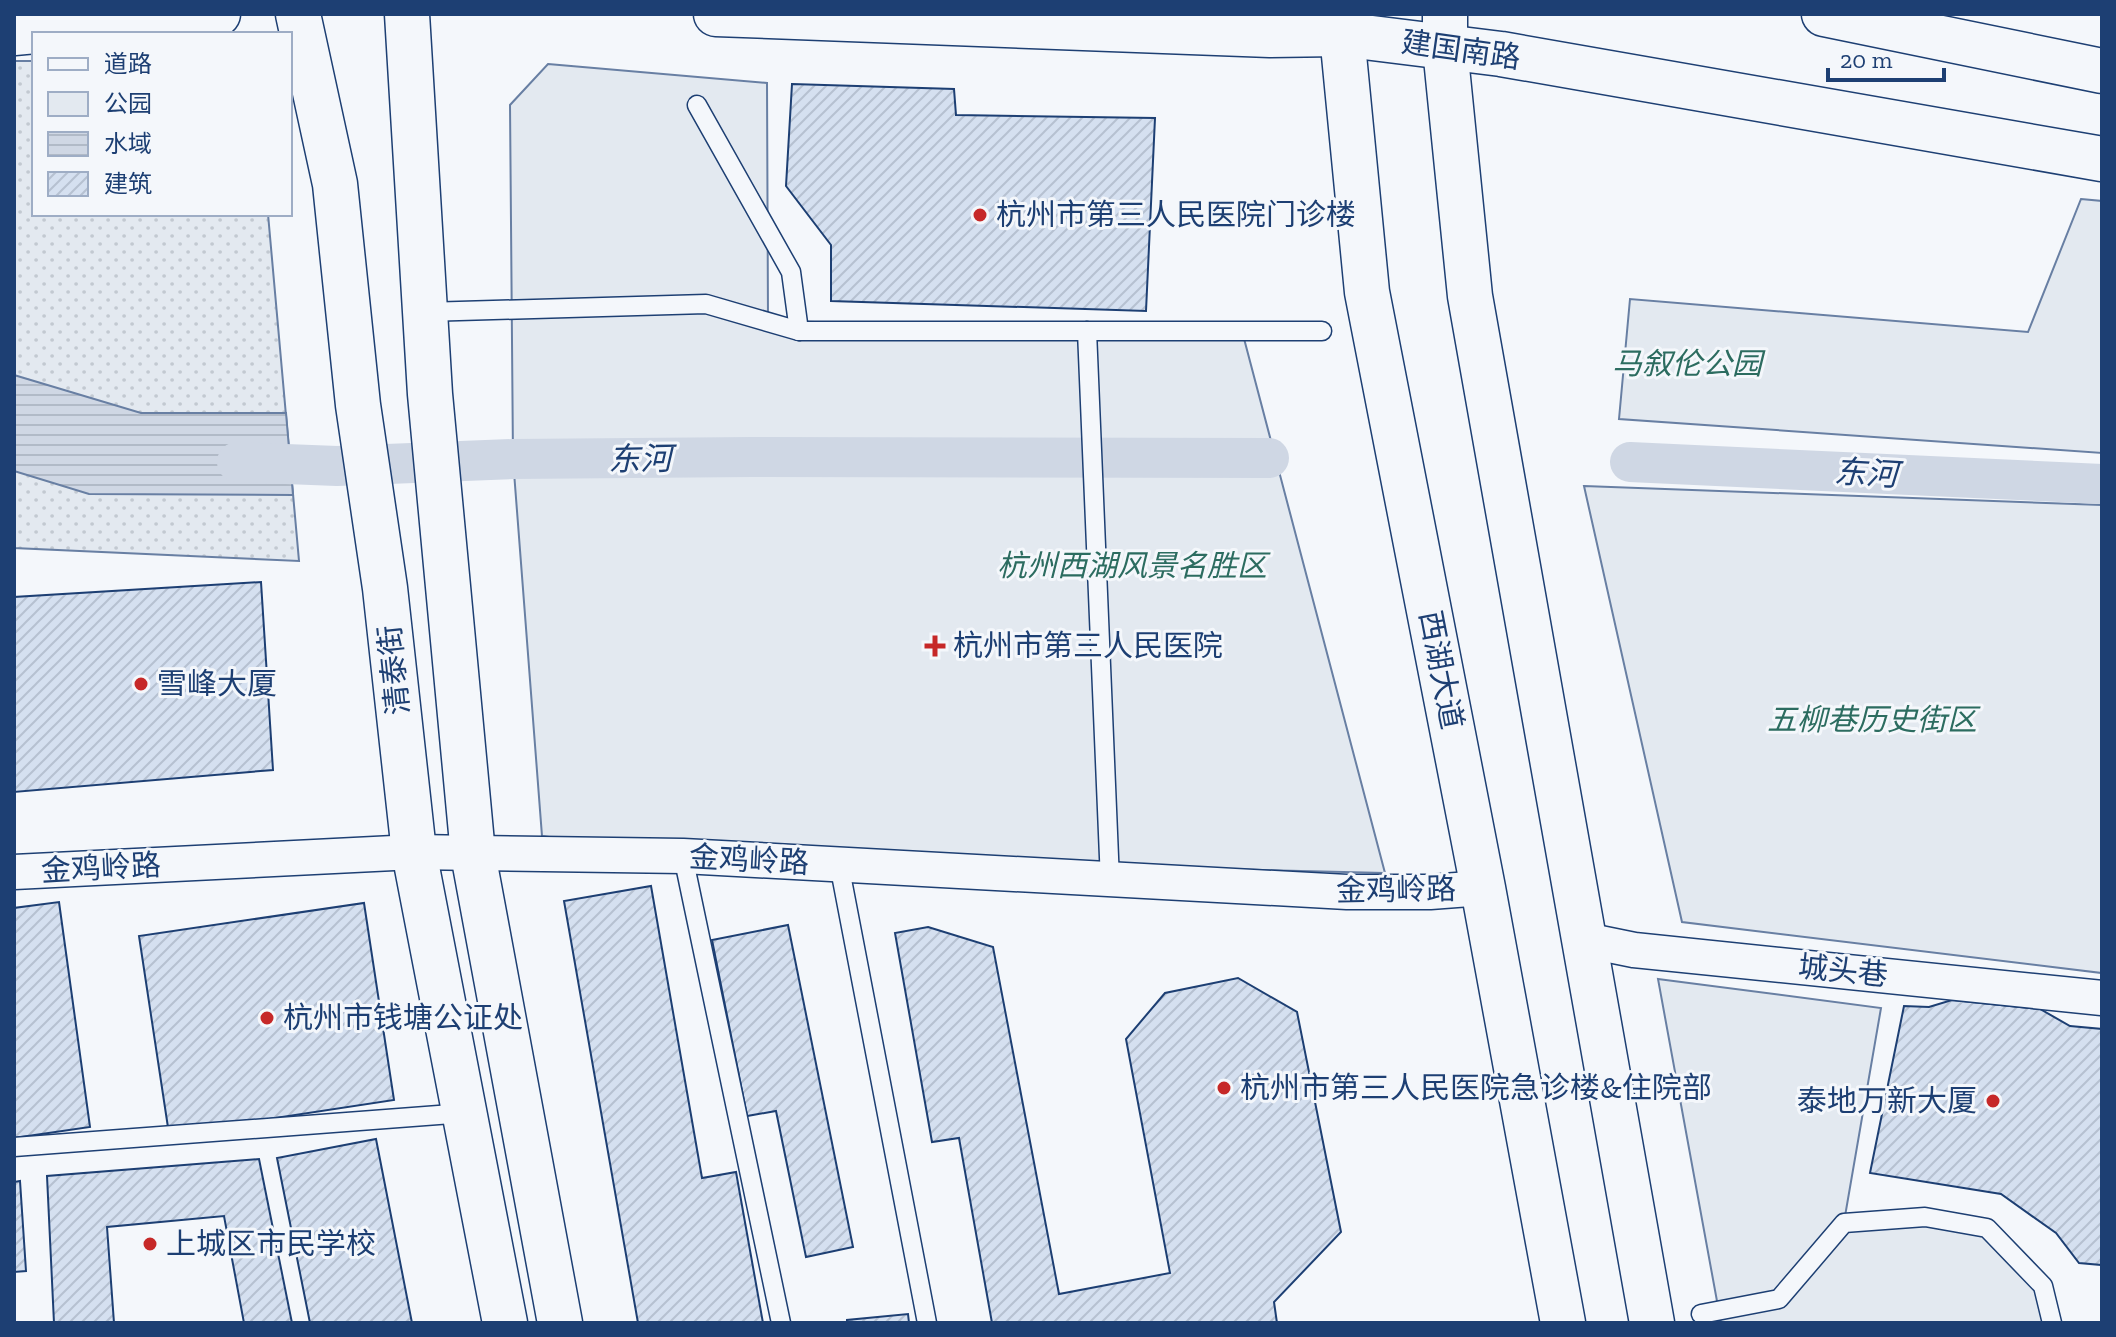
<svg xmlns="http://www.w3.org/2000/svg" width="2116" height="1337" font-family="'Zilla Slab','Noto Sans SC',serif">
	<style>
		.grass { fill: url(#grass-dots); stroke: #687fa3; stroke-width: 2 }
		.park { fill: #e3e9f0; stroke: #687fa3; stroke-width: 2 }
		.water { fill: url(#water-rules); stroke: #687fa3; stroke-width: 2 }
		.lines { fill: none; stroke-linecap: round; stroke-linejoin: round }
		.canal { stroke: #cfd7e4; stroke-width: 40 }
		.building { fill: url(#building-hatch); stroke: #1d3f73; stroke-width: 2 }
		.service-casing { stroke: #1d3f73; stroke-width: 21 }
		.minor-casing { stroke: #1d3f73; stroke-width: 37 }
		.secondary-casing { stroke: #1d3f73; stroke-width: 47 }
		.service { stroke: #f4f7fb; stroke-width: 18 }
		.minor { stroke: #f4f7fb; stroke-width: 34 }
		.secondary { stroke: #f4f7fb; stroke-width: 44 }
		.poi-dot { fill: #c62828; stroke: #f4f7fb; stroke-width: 3 }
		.labels { text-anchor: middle; stroke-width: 6; stroke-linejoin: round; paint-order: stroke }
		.street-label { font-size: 30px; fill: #1d3f73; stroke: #f4f7fb }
		.poi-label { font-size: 30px; fill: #1d3f73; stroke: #f4f7fb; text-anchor: start }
		.park-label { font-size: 30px; font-style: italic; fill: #2c6c60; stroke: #f4f7fb }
		.water-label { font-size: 32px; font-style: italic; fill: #1d3f73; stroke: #f4f7fb }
	</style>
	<defs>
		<pattern id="grass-dots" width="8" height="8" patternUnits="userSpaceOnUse" patternTransform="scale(2)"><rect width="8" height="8" fill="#e3e9f0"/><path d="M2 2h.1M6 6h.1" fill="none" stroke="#c2c9d1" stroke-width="1.8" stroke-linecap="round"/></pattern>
		<pattern id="water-rules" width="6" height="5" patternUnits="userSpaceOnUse" patternTransform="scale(2)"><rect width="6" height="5" fill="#cfd7e4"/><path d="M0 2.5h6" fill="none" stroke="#b1bac7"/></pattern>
		<pattern id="building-hatch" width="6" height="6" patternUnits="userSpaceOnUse" patternTransform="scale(2)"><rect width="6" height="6" fill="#d5e0f0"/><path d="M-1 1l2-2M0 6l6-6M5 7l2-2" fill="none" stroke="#b6c1d1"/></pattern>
	</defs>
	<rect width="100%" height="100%" fill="#f4f7fb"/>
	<path class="grass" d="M14 61H34V214H268L299 561 14 548Z"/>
	<g class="park">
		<path d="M548 64 767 83 768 321 1242 331 1385 873 683 856 542 836 513 459 510 105Z"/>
		<path d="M2081 199 2102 201V453L1619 419 1630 299 2028 332Z"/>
		<path d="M1584 486 2102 505V973L1682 922Z"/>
		<path d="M1658 979 1881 1008 1844 1222 1977 1226 2043 1286 2052 1323H1721Z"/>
	</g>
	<path class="water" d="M14 375 141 413H286L293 495 89 494 14 471Z"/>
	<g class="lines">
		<g class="canal">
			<path d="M237 462 337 466 513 459 751 457 1269 458"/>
			<path d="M1630 462 2102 484"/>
		</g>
	</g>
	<g class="building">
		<path d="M792 84 954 89 956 115 1155 118 1146 311 831 301V245L786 186Z"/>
		<path d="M261 582 273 770 14 792V597Z"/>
		<path d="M651 886 702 1178 736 1172 763 1323H638L564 901Z"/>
		<path d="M59 902 90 1127 14 1138V908Z"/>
		<path d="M364 903 394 1100 169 1134 139 936Z"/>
		<path d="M788 925 853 1247 806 1257 776 1111 747 1116 712 940Z"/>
		<path d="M928 927 993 947 1059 1294 1170 1273 1126 1039 1165 993 1238 978 1297 1012 1341 1232 1274 1302 1277 1323H992L959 1138 932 1142 895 933Z"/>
		<path d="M1952 1000 2040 1009 2070 1026 2102 1029V1273L2101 1265 2079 1263 2056 1233 2001 1194 1870 1173 1904 1006 1929 1007Z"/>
		<path d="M376 1139 412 1323H310L277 1158Z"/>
		<path d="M259 1159 292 1323H244L224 1216 107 1227 114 1323H54L47 1176Z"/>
		<path d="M20 1181 26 1271 14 1272V1182Z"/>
		<path d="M908 1314 909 1323H847V1320Z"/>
	</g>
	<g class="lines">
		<defs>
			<g id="service">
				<path d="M697 105 791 272 799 331"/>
				<path d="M425 312 706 304 799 331H1322"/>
				<path d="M1087 331 1110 881"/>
				<path d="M683 856 781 1323"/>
				<path d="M839 864 927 1323"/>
				<path d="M14 1147 465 1113"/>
				<path d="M1701 1314 1779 1299 1844 1223 1925 1217 1987 1228 2043 1286 2052 1323"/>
			</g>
			<g id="minor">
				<path d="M14 872 414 852 683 856 1347 892H1430L1483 888"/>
				<path d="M1585 940 1634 950 2102 998"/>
			</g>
			<g id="secondary">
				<path d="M298 14 335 184 358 405 385 588 414 852 505 1323"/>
				<path d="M407 14 430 394 473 854 560 1323"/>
				<path d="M716 14 1270 35 1340 34 1501 54 2102 159"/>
				<path d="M1340 14 1367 292 1483 888 1563 1323"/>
				<path d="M1445 14V48L1470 296 1652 1323"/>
				<path d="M1824 14 2102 71"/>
				<path d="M14 33 218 14"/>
			</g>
		</defs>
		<use href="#service" class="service-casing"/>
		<use href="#minor" class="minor-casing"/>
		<use href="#secondary" class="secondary-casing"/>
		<use href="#service" class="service"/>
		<use href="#minor" class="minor"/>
		<use href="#secondary" class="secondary"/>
	</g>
	<g class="poi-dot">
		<circle cx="980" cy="215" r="8"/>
		<path d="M931 634h8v8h8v8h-8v8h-8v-8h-8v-8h8z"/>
		<circle cx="141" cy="684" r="8"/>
		<circle cx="267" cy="1018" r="8"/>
		<circle cx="1224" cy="1088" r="8"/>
		<circle cx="1993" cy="1101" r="8"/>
		<circle cx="150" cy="1244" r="8"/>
	</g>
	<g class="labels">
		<g class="street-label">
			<text transform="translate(1461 50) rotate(8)" y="10">建国南路</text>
			<text transform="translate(394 670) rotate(-96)" y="10">清泰街</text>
			<text transform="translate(1441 670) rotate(79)" y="10">西湖大道</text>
			<text transform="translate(749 860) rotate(3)" y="10">金鸡岭路</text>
			<text transform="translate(101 868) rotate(-3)" y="10">金鸡岭路</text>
			<text transform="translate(1396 890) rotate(-1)" y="10">金鸡岭路</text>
			<text transform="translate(1843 971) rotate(6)" y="10">城头巷</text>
		</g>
		<g class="poi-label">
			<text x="996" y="225">杭州市第三人民医院门诊楼</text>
			<text x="953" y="656">杭州市第三人民医院</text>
			<text x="157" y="694">雪峰大厦</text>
			<text x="283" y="1028">杭州市钱塘公证处</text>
			<text x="1240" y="1098">杭州市第三人民医院急诊楼&amp;住院部</text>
			<text x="1977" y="1111" text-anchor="end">泰地万新大厦</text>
			<text x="166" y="1254">上城区市民学校</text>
		</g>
		<g class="park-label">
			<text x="1687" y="374">马叙伦公园</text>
			<text x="1132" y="576">杭州西湖风景名胜区</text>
			<text x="1872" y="730">五柳巷历史街区</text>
		</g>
		<g class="water-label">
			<text transform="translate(640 459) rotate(-1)" y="11">东河</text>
			<text transform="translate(1866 473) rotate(3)" y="11">东河</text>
		</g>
	</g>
	<rect width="2116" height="1337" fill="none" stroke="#1d3f73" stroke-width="32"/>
	<rect x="32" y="32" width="260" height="184" fill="#f4f7fb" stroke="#9eadc5" stroke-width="2"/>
	<rect x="48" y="58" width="40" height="12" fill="#f4f7fb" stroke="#9eadc5" stroke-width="2"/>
	<text x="104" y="72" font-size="24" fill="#1d3f73">道路</text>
	<rect x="48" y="92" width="40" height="24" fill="#e3e9f0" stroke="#9eadc5" stroke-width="2"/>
	<text x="104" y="112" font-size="24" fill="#1d3f73">公园</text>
	<rect x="48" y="132" width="40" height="24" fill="url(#water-rules)" stroke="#9eadc5" stroke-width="2"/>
	<text x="104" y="152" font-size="24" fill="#1d3f73">水域</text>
	<rect x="48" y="172" width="40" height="24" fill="url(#building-hatch)" stroke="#9eadc5" stroke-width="2"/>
	<text x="104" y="192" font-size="24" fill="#1d3f73">建筑</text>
	<path d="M1828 68v12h116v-12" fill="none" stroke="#1d3f73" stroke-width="4"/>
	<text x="1840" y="68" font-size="24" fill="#1d3f73" stroke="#f4f7fb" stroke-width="6" paint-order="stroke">20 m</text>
</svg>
